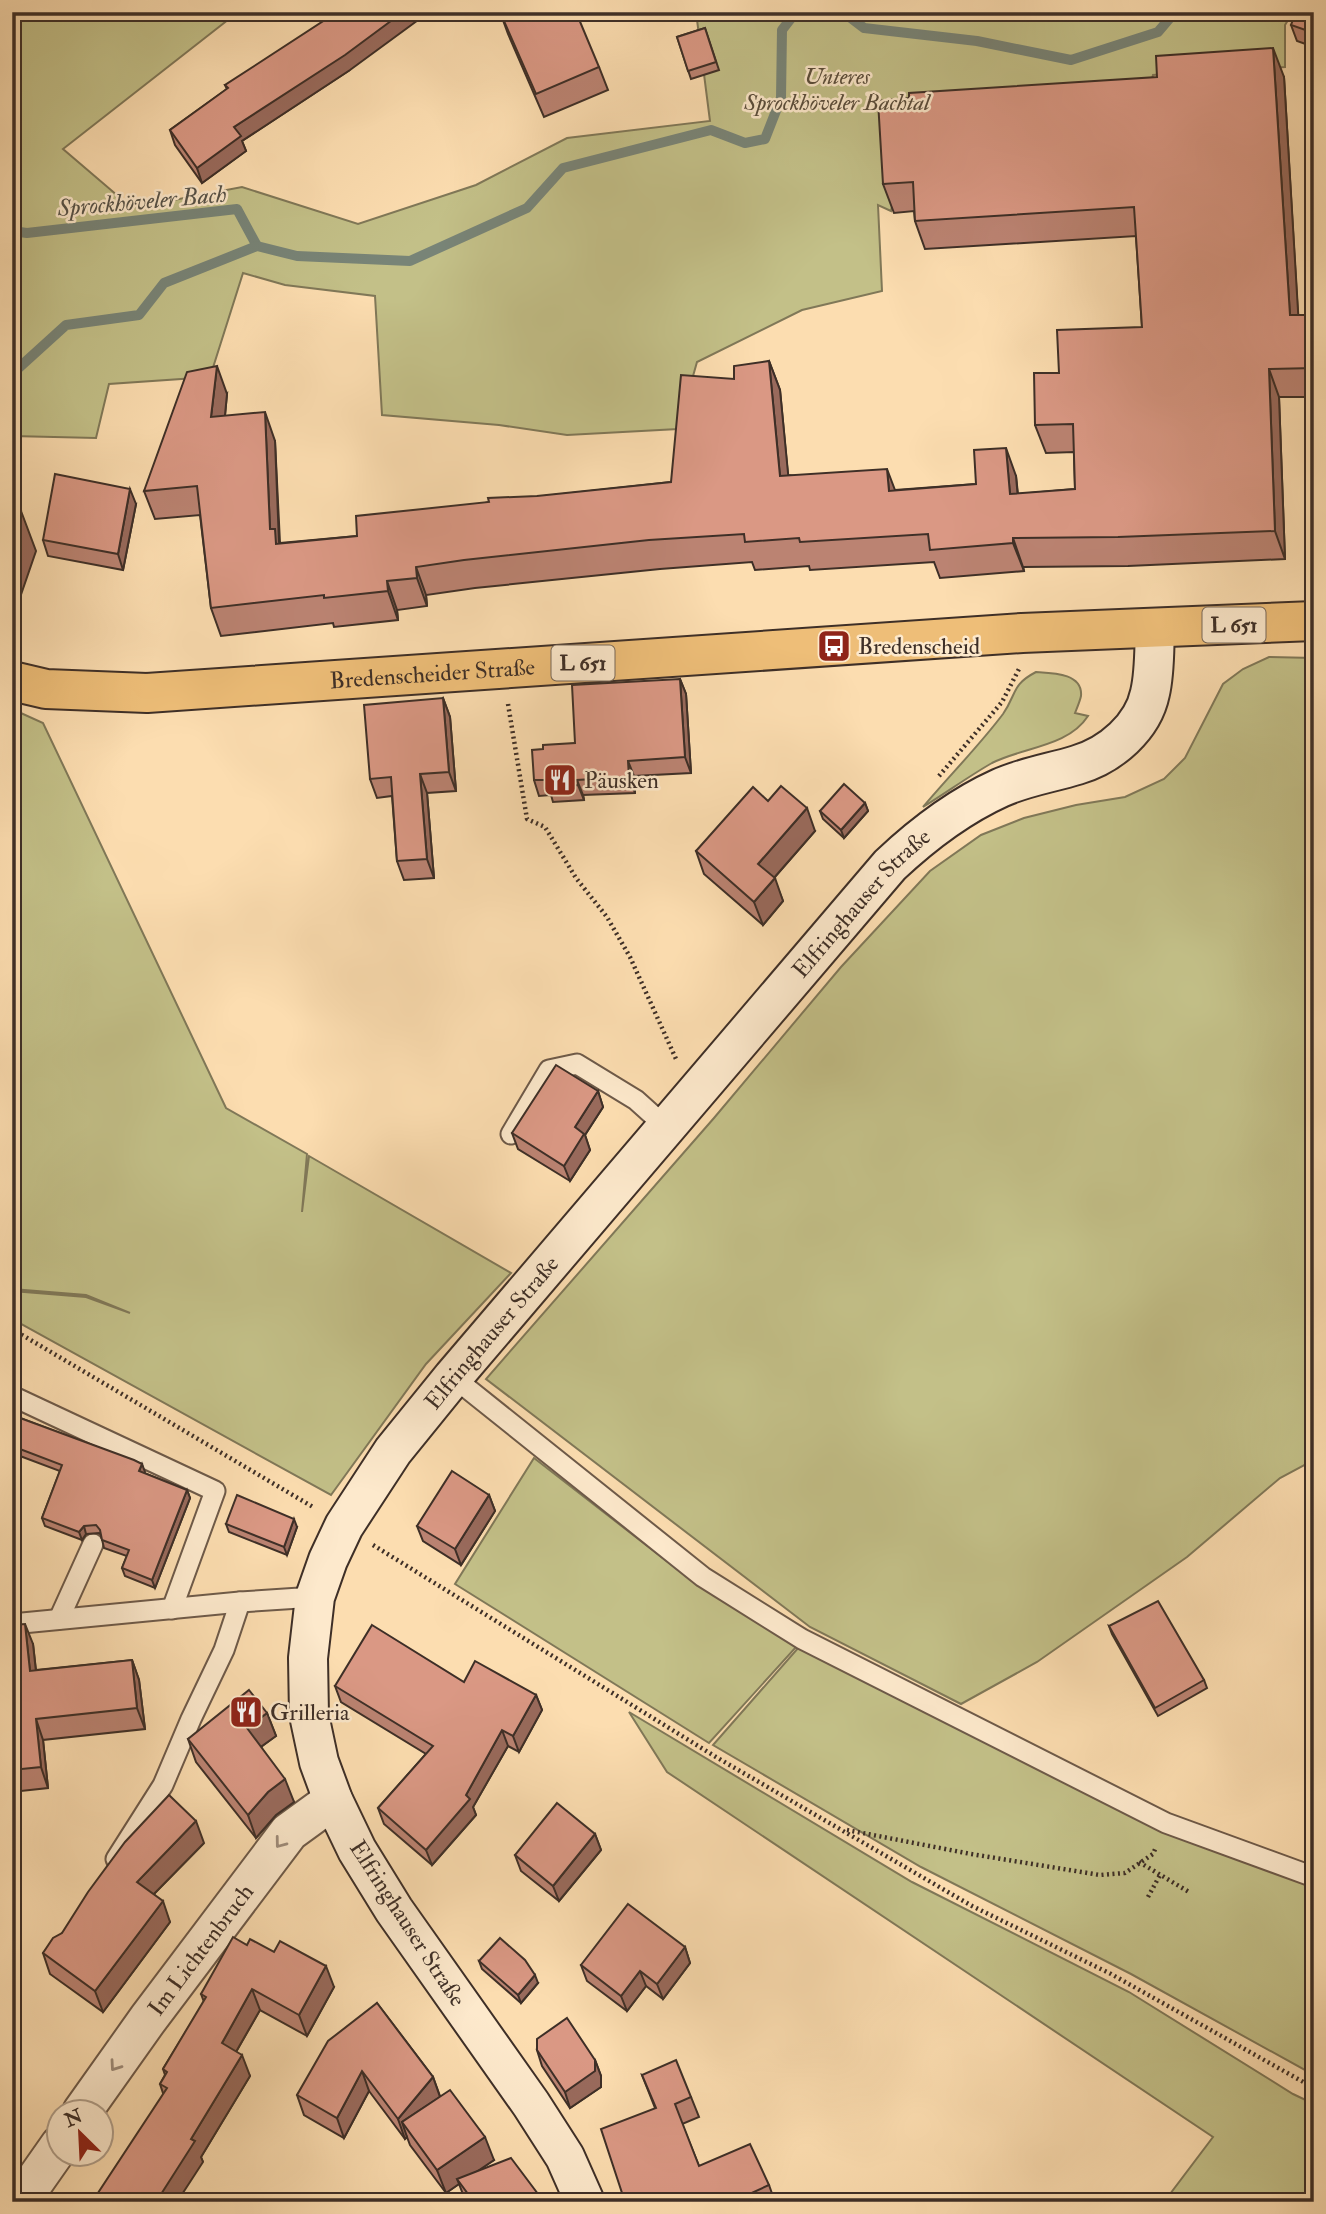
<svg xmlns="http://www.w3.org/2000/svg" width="1326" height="2214" font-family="'IM FELL Double Pica',serif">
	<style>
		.green { fill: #c3c088; stroke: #807858; stroke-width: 2 }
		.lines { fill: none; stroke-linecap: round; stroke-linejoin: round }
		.stream { stroke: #788477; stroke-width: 10 }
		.service-casing { stroke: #6e5a49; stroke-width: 23 }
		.minor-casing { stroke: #6e5a49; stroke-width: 42 }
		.secondary-casing { stroke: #3e2f27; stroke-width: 42 }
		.primary-casing { stroke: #3e2f27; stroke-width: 42 }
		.path { stroke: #3e2f27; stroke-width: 4.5; stroke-dasharray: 2 3.5; stroke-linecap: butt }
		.service { stroke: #fde9cc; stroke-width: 19 }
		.minor { stroke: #fde9cc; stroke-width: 38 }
		.secondary { stroke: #fde9cc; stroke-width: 38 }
		.primary { stroke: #eebe78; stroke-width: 38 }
		.wall { fill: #bb8372; stroke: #3e2f27; stroke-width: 2 }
		.shaded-wall { fill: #996a5c; stroke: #3e2f27; stroke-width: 2 }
		.building { fill: #da9884; stroke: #3e2f27; stroke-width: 2 }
		.oneway { stroke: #9e8c7a }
		.labels { text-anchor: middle; stroke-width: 5; stroke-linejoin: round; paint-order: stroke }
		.shield { fill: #fde9cc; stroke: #776758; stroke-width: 2 }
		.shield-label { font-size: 21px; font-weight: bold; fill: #3e2f27 }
		.park-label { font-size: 23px; font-style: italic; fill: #594c3a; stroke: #fde9cc }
		.poi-label { font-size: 23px; fill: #3e2f27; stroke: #fde9cc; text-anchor: start }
		.street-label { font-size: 23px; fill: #3e2f27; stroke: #fde9cc }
		.water-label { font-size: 24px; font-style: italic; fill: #565248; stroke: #fde9cc }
	</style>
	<rect width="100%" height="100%" fill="#fcddb0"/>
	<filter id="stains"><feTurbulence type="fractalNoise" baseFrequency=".00286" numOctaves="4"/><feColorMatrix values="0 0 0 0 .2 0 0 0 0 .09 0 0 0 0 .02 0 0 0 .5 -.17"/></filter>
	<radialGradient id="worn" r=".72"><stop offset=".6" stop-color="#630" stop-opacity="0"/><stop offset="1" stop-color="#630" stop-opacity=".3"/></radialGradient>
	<g class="green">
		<path d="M12 12H238L63 149 132 208 242 187 358 224 476 185 567 138 710 121 696 12H1293L1285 25V67L1153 75 1146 101 913 108 891 211 878 205 882 291 802 310 697 362 678 429 567 435 499 425 382 415 375 296 285 285 243 273 210 377 109 384 96 438 12 436Z"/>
		<path d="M1269 657 1314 658V1460L1280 1478 1187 1557 1037 1662 961 1704 810 1627 486 1379 714 1118 841 967 930 871 981 835 1024 818 1076 805 1125 797 1164 779 1185 758 1223 684 1243 669Z"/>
		<path d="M1036 672C1052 673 1083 673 1081 696 1080 701 1077 708 1075 713L1088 716C1068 747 1023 747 992 763 969 776 946 793 923 807 949 776 979 746 1003 714 1017 694 1011 685 1036 672Z"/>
		<path d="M12 709 43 723 226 1108 307 1154 302 1212 309 1156 511 1273 426 1364 331 1495 12 1319V1291L86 1297 130 1313 86 1295 12 1289Z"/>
		<path d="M534 1458 695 1583 797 1646 709 1743 455 1584Z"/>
		<path d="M799 1647 1314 1883V2075L1131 1974 921 1867 713 1745Z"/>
		<path d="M629 1712 912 1882 1129 1992 1293 2094 1314 2104V2202H1164L1213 2137 667 1772Z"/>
	</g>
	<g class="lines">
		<g class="stream">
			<path d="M843 12 864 28 977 41 1071 60 1158 32 1175 12"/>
			<path d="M12 231 27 233 237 209 257 246"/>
			<path d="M12 374 66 325 139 315 164 283 257 246 297 256 410 261 527 208 563 168 711 130 745 143 765 139 781 98 782 30 796 12"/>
		</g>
		<defs>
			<g id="service">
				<path d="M511 1134 549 1070 577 1064 636 1100 666 1127"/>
				<path d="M453 1377 703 1577 802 1639 1166 1823 1314 1877"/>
				<path d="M12 1396 215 1491 172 1609"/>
				<path d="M59 1619 93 1544"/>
				<path d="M12 1624 240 1602 315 1597"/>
				<path d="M116 1859 163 1785 191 1719 224 1650 240 1602"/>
			</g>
			<g id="minor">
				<path id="s1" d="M82 2112 148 2019 289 1832 333 1800"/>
				<path d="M20 2202 60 2145"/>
			</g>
			<g id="secondary">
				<path id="s2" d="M585 2202 565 2157 531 2104 394 1910 357 1850 333 1800 319 1762 309 1715 308 1658 315 1597 328 1560 344 1526 393 1451 453 1377 890 865C923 834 958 807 1000 788 1024 777 1051 773 1077 765 1111 755 1143 727 1150 693 1155 672 1154 649 1155 628"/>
			</g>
			<g id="primary">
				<path id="s3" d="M12 681 46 689 147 693 1022 633 1314 621"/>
			</g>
		</defs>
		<use href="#service" class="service-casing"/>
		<use href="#minor" class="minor-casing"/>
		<use href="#secondary" class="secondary-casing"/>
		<use href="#primary" class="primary-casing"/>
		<g class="path">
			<path d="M508 704 527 819 545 827 576 878 607 917 630 957 676 1059"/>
			<path d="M939 776 1002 702 1019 669"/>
			<path d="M12 1329 313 1507"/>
			<path d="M373 1545 716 1757 972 1906 1111 1974 1314 2088"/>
			<path d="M847 1830 971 1854 1100 1875 1125 1873 1153 1854 1156 1847"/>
			<path d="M1139 1862 1189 1892"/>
			<path d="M1148 1897 1160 1875"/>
		</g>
		<use href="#service" class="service"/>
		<use href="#minor" class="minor"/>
		<use href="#secondary" class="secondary"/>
		<use href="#primary" class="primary"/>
	</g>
	<g class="wall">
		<path d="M500 12 599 67 608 90 544 117 508 34Z"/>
		<path d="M1314 12V47L1297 41 1291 25Z"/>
		<path d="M705 28 719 70 691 79 677 37Z"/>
		<path d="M350 70 242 141 246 151 202 183 175 145 170 130 227 89 225 85Z"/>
		<path d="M1284 77 1298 315H1314V397H1279L1285 559 1128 566 1023 567 1024 571 940 578 934 562 810 570 809 566 755 570 752 562 660 569 475 588 426 595 427 606 397 610 398 620 334 627 333 623 221 636 211 608 200 515 155 519 144 491 227 394 225 416 275 441 280 543 357 536 489 502 671 482 734 379 769 361 780 390 788 475 895 490 976 484 1016 476 1018 494 1075 489 1074 452 1046 453 1035 425 1059 373 1142 327 1136 236 925 249 915 221 914 211 894 213 883 184Z"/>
		<path d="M136 504 123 570 48 556 43 540Z"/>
		<path d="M680 679 686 694 691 773 634 776 635 793 583 795 584 800 553 802 551 795 539 796 534 780 543 749 575 743Z"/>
		<path d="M443 698 450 717 456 791 427 793 434 878 404 880 397 861 392 796 377 798 370 779Z"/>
		<path d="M768 801 815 831 774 878 783 901 763 925 704 874 696 851Z"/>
		<path d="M865 803 868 811 844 838 823 819 820 811Z"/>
		<path d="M598 1091 603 1107 585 1135 590 1150 570 1181 518 1149 512 1133Z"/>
		<path d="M12 1415 142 1464 144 1473 187 1490 190 1498 155 1588 125 1576 122 1568 127 1556 104 1548 101 1535 99 1533 86 1534 82 1540 45 1526 42 1518 60 1471 12 1453Z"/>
		<path d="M489 1495 495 1511 461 1565 423 1541 417 1526Z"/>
		<path d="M226 1524 297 1527 287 1555 229 1532Z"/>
		<path d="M12 1625 33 1644 36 1670 132 1660 139 1680 145 1729 43 1740 48 1788 12 1792Z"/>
		<path d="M1109 1626 1204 1680 1207 1688 1158 1716 1112 1634Z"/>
		<path d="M464 1682 536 1695 542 1710 519 1752 508 1746 473 1807 476 1815 432 1865 384 1824 378 1808 426 1754 341 1702 335 1686Z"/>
		<path d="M267 1713 276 1736 261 1747 294 1802 276 1815 256 1838 196 1762 188 1739Z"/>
		<path d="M595 1834 601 1850 559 1901 521 1871 515 1855Z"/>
		<path d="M204 1843 154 1894 170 1922 103 2012 50 1974 43 1953 62 1933Z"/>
		<path d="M247 1945 334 1987 307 2036 260 2010 236 2052 250 2076 201 2157 203 2162 163 2093 160 2084 165 2075 163 2069 204 2002 201 1994Z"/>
		<path d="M685 1947 690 1963 663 1999 646 1986 627 2011 587 1981 581 1965Z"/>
		<path d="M479 1961 538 1983 521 2003 482 1969Z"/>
		<path d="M377 2003 433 2077 440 2096 494 2160 477 2171 541 2198 542 2202H466L459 2184 446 2193 410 2145 407 2137 405 2139 369 2091 344 2138 304 2115 297 2095Z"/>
		<path d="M537 2050 595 2060 601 2076V2087L570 2108 542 2066Z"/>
		<path d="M642 2075 691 2097 699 2117 682 2124 699 2166 769 2185 775 2202H625L655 2108Z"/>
	</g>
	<g class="shaded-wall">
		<path d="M403 12H429L350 70 242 141 246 151 202 183 197 168 234 127Z"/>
		<path d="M1273 48 1284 77 1300 344 1290 315Z"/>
		<path d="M769 361 780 390 791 504 780 476Z"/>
		<path d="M217 366 227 394 222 446 211 417Z"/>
		<path d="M1269 369 1279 397 1285 559 1275 531Z"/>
		<path d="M265 412 275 441 279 542 285 557 287 572 270 529Z"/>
		<path d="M1006 448 1016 476 1020 523 1010 494Z"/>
		<path d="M887 469 898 498 889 491Z"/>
		<path d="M130 489 136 504 123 570 118 554Z"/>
		<path d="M21 511 36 551 14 615 12 611V537Z"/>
		<path d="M1013 538 1023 567 1024 571 1013 543Z"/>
		<path d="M416 567 426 595 427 606 417 578Z"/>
		<path d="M387 581 397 610 398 620 388 591Z"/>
		<path d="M680 679 686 694 691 773 685 757Z"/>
		<path d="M443 698 450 717 456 791 449 772Z"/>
		<path d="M628 761 634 776 635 793 629 777Z"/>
		<path d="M420 774 427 793 434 878 427 859Z"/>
		<path d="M577 780 583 795 584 800 578 785Z"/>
		<path d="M865 803 868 811 844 838 841 830Z"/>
		<path d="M807 808 815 831 766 887 758 864Z"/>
		<path d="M775 878 783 901 763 925 754 902Z"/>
		<path d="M598 1091 603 1107 585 1135 590 1150 570 1181 564 1166 575 1127Z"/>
		<path d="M142 1464 145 1472 142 1478 139 1471Z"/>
		<path d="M187 1490 190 1498 155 1588 152 1580Z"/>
		<path d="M489 1495 495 1511 461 1565 455 1549Z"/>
		<path d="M294 1519 297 1527 287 1555 284 1547Z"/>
		<path d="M84 1526 86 1534 82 1540 79 1532Z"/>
		<path d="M25 1624 33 1644 38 1691 30 1671Z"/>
		<path d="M132 1660 139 1680 145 1729 137 1708Z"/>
		<path d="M536 1695 542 1710 519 1752 513 1736Z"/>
		<path d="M267 1713 276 1736 255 1751 247 1728Z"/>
		<path d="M36 1719 43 1740 48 1788 41 1767Z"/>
		<path d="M502 1730 508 1746 473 1807 476 1815 432 1865 426 1850 466 1795Z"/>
		<path d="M285 1779 294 1802 276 1815 256 1838 248 1815 268 1792Z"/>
		<path d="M196 1821 204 1843 145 1903 137 1882Z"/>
		<path d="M595 1834 601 1850 559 1901 553 1886Z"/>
		<path d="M163 1901 170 1922 103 2012 95 1991Z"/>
		<path d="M685 1947 690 1963 663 1999 657 1984Z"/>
		<path d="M326 1966 334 1987 307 2036 299 2015Z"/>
		<path d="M640 1971 646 1986 627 2011 621 1996Z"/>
		<path d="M535 1975 538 1983 521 2003 518 1995Z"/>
		<path d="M252 1989 260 2010 229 2064 222 2043Z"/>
		<path d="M242 2055 250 2076 201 2157 203 2162 177 2202H156L191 2139Z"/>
		<path d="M595 2060 601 2076V2087L570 2108 565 2092Z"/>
		<path d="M362 2071 369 2091 344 2138 337 2118Z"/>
		<path d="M433 2077 440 2097 402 2122 407 2137 405 2139 398 2119Z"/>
		<path d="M14 2090 19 2104 12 2113V2092Z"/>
		<path d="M485 2137 494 2160 460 2183 457 2179 459 2184 446 2193 437 2170Z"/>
	</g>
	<g class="building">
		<path d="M339 12H403L345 55 234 127 241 136 197 168 170 130 228 88 225 85 328 18 329 20Z"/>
		<path d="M500 12H576L599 67 536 94Z"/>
		<path d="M1296 12H1314V33L1291 25Z"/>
		<path d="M705 28 716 62 688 71 677 37Z"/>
		<path d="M1273 48 1290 315H1314V368L1269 369 1275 531 1118 537 1013 538V543L930 550 928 534 800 542 799 538 745 542 744 534 649 540 464 560 416 567 417 578 387 581 388 591 324 598V595L211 608 197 486 144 491 187 372 217 366 211 417 265 412 270 529H275L276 544 357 536 356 516 489 502 488 498 537 496 671 482 681 375 734 379V366L769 361 780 476 887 469 889 491 976 484 974 450 1006 448 1010 494 1075 489 1073 424 1035 425 1034 373H1059L1057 330 1142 327 1134 207 915 221 913 182 883 184 878 101 909 98V93L1157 77 1156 56Z"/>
		<path d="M55 474 130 489 118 554 43 540Z"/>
		<path d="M12 507 21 511 12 537Z"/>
		<path d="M680 679 685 757 628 761 629 777 577 780 578 785 547 787V780H534L532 750 543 749V745L575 743 572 685Z"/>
		<path d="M443 698 449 772 420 774 427 859 397 861 391 777 370 779 364 705Z"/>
		<path d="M844 784 865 803 841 830 820 811Z"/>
		<path d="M781 786 807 808 758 864 775 878 754 902 696 851 753 787 768 801Z"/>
		<path d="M556 1065 598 1091 575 1127 584 1134 564 1166 512 1133Z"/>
		<path d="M12 1415 134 1460 142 1464 139 1471 187 1490 152 1580 122 1568 129 1550 102 1540 100 1530 96 1525 84 1526 79 1532 42 1518 62 1465 12 1446Z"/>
		<path d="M452 1471 489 1495 455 1549 417 1526Z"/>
		<path d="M237 1495 294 1519 284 1547 226 1524Z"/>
		<path d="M1158 1601 1204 1680 1155 1708 1109 1626Z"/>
		<path d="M25 1624 30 1671 132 1660 137 1708 36 1719 41 1767 12 1770V1625Z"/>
		<path d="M372 1625 464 1682 475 1661 536 1695 513 1736 502 1730 466 1795 470 1799 426 1850 378 1808 433 1746 335 1686Z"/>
		<path d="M249 1690 267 1713 247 1728 285 1779 268 1792 248 1815 188 1739Z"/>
		<path d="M169 1795 196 1821 137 1882 163 1901 95 1991 43 1953 53 1938 62 1933 88 1892 125 1842Z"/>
		<path d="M557 1803 595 1834 553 1886 515 1855Z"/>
		<path d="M628 1904 685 1947 657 1984 640 1971 621 1996 581 1965Z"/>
		<path d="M233 1937 247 1945 250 1939 274 1952 280 1941 326 1966 299 2015 252 1989 222 2043 242 2055 191 2139 195 2141 156 2202H92L167 2088 160 2084 167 2072 163 2069 206 1997 201 1994Z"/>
		<path d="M500 1938 525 1960 535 1975 518 1995 479 1961Z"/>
		<path d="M377 2003 433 2077 398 2119 362 2071 337 2118 297 2095 328 2041Z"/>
		<path d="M567 2018 595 2060V2071L565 2092 537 2050V2039Z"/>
		<path d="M676 2060 691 2097 675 2104 699 2166 750 2144 769 2185 732 2202H625L601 2129 656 2108 642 2075Z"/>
		<path d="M450 2090 485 2137 437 2170 402 2122Z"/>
		<path d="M511 2158 541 2198 535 2202H474L457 2179Z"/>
	</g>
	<defs><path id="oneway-chevron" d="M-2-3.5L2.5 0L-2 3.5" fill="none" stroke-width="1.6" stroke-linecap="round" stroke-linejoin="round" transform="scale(1.75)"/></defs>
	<g class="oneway">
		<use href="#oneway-chevron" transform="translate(280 1843) rotate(127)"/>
		<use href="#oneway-chevron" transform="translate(115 2066) rotate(125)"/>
	</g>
	<defs>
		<symbol id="bus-square" viewBox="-11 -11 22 22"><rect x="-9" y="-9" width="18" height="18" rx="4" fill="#8f2418" stroke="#fde9cc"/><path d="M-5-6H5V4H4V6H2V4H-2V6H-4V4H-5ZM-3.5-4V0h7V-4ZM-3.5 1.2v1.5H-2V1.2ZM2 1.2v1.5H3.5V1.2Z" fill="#fff"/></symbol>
		<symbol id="restaurant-square" viewBox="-11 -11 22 22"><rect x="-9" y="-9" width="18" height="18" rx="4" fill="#8f2418" stroke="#fde9cc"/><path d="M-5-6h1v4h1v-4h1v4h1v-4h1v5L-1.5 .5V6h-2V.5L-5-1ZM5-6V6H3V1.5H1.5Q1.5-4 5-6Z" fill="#fff"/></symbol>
	</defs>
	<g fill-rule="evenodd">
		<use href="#bus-square" x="815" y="627" width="38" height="38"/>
		<use href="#restaurant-square" x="541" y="761" width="38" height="38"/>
		<use href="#restaurant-square" x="227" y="1693" width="38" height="38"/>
	</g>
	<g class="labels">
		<g class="shield">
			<rect x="1202.5" y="607.5" width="63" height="35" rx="5"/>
			<rect x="551.5" y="645.5" width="63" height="35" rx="5"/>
		</g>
		<g class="shield-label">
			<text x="1234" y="632">L 651</text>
			<text x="583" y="670">L 651</text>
		</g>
		<g class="park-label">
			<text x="837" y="84">Unteres<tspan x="837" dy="26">Sprockhöveler Bachtal</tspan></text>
		</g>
		<g class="poi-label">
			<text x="858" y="654">Bredenscheid</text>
			<text x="584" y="788">Päusken</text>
			<text x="270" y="1720">Grilleria</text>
		</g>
		<g class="street-label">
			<text dy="8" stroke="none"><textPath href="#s3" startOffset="422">Bredenscheider Straße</textPath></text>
			<text dy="8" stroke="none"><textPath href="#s2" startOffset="1570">Elfringhauser Straße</textPath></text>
			<text dy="8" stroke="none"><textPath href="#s2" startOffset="1003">Elfringhauser Straße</textPath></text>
			<text transform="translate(408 1923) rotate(57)" y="8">Elfringhauser Straße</text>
			<text dy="8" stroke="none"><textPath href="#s1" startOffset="201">Im Lichtenbruch</textPath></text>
		</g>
		<g class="water-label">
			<text transform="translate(142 201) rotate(-5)" y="8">Sprockhöveler Bach</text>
		</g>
	</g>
	<rect width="1326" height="2214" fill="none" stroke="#fcddb0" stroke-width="42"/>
	<rect x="14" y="14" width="1298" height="2186" fill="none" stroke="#3e2f27" stroke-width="3.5"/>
	<rect x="21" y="21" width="1284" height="2172" fill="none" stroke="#3e2f27" stroke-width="2"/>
	<g transform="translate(80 2133) rotate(336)"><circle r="33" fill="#fde9cc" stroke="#b19f8a" stroke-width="2"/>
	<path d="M0-5L12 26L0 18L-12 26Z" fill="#8f2418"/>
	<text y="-10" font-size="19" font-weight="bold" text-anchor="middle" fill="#3e2f27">N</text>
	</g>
	<rect width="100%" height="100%" filter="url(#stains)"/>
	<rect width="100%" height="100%" fill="url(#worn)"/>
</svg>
